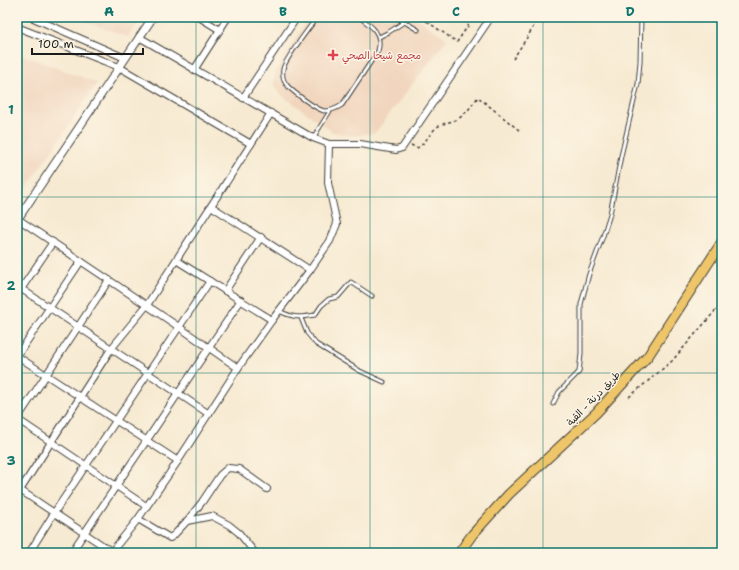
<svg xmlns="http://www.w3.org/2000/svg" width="739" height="570" font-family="'Shantell Sans','Playpen Sans Arabic',sans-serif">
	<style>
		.built { fill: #f1d5bd }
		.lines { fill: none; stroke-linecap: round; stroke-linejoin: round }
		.service-casing { stroke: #3d3b37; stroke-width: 5 }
		.minor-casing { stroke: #3d3b37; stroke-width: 8 }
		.tertiary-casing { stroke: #3d3b37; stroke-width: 9 }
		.primary-casing { stroke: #3d3b37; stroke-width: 11 }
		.path { stroke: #3d3b37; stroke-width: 1.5; stroke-dasharray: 3 3; stroke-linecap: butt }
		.service { stroke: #fff; stroke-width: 3 }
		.minor { stroke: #fff; stroke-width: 6 }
		.tertiary { stroke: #fff; stroke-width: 7 }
		.primary { stroke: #eec569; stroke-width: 9 }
		.grid { fill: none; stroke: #0f766e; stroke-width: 1; stroke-opacity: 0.55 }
		.health-dot { fill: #e0444e; stroke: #fcf5e5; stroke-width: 1.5 }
		.labels { text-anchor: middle; stroke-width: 3; stroke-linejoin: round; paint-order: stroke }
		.health-label { font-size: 10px; fill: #be3a42; stroke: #fcf5e5; text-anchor: start }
		.street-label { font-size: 10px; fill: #1c1c1c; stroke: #fcf5e5 }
		.neatline { fill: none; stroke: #0f766e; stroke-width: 1.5 }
		.grid-label { font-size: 13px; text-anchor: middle; font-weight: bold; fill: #0f766e }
	</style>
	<rect width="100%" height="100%" fill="#fcf5e5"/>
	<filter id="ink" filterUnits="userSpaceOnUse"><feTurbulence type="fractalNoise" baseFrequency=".025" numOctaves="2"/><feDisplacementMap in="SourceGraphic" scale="8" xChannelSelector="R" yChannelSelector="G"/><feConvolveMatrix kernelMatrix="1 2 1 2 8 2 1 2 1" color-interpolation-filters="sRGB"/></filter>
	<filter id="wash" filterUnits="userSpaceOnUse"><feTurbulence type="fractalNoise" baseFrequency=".012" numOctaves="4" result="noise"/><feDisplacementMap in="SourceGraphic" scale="16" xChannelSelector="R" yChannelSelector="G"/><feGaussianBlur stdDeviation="0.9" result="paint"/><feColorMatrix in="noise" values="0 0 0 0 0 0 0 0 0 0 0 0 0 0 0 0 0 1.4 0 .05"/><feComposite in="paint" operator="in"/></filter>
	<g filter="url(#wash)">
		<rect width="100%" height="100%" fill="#f7ead2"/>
		<g class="built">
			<path d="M74 17H142L128 37Z"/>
			<path d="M309 17H415L447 39 375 133 351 136 333 132 280 94 273 83 276 72Z"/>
			<path d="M17 53 97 83 17 202Z"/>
		</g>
	</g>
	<g filter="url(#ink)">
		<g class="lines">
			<defs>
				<g id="service">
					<path d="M317 17C310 27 285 59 283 69 282 75 283 80 286 84 291 91 316 109 324 111 331 111 336 109 342 105L378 51C383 34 372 26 359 17"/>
					<path d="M396 17 418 30"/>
					<path d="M379 37 389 32 404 22"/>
					<path d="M313 138 330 111"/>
					<path d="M279 311C294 318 299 318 315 315L321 306 329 299 338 297 351 282 372 296"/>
					<path d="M301 318 307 333 316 344 360 371 384 382"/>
					<path d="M553 404 559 392 579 372 581 354V304L589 274 603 236 610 214 621 156 638 84 640 62 641 17"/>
				</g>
				<g id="minor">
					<path d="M31 17 125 58"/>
					<path d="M199 17 220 30"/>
					<path d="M427 17 429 19 430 17"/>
					<path d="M17 27 119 67 251 144"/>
					<path d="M139 37 313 138 329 144H360L396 150 402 148 491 17"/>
					<path d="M194 70 228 17"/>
					<path d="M243 98 297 17"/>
					<path d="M211 206 310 270"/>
					<path d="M18 219 179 327 238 368"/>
					<path d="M176 260 272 320"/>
					<path d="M81 261 17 356 178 461"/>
					<path d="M17 286 209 414"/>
					<path d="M225 291 261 237"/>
					<path d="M17 295 53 242"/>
					<path d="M17 419 109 280"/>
					<path d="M17 419 146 506"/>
					<path d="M17 488 111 551 113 550 138 519 178 461 238 368 272 320 310 270 330 241 337 224 328 183 329 144"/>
					<path d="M17 495 111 349 147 305 271 113"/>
					<path d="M138 519 170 538 174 535 187 521 212 516 229 525 239 533 255 553"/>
					<path d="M187 521 202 502 220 475 228 468 239 469 267 489"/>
					<path d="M29 553 54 513 210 281"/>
					<path d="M71 553 241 300"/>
				</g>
				<path id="tertiary" d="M17 220 153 17"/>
				<path id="primary" d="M459 553 472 535 509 494 596 413 648 356 722 242"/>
			</defs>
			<use href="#service" class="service-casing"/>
			<use href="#minor" class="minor-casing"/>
			<use href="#tertiary" class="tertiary-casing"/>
			<use href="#primary" class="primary-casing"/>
			<g class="path">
				<path d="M432 25 457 42 474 17"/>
				<path d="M513 59 528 36 539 17"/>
				<path d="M411 145 417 148C426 143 429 134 436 128 443 122 451 123 459 118 467 113 472 105 478 97L520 131"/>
				<path d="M629 397 672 361 722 303"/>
			</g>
			<use href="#service" class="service"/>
			<use href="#minor" class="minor"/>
			<use href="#tertiary" class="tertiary"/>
			<use href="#primary" class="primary"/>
		</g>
	</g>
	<path class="grid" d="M196 17V553M370 17V553M543 17V553M17 197H722M17 373H722"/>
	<path class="health-dot" d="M331 49h4v4h4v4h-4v4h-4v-4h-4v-4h4z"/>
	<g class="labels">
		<g class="health-label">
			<text x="342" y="59">مجمع شيحا الصحي</text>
		</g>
		<g class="street-label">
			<text transform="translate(593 398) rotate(-46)" y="4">طريق درنة - القبة</text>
		</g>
	</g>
	<rect width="739" height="570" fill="none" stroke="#fcf5e5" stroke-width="44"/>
	<path d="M32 48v6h111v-6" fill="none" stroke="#1c1c1c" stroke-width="2"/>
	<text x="38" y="48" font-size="12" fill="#1c1c1c" stroke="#fcf5e5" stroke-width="3" paint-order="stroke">100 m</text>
	<rect x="22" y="22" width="695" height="526" class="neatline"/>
	<g class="grid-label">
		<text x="109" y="16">A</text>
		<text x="283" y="16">B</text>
		<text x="456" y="16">C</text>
		<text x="630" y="16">D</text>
		<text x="11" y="114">1</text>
		<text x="11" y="290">2</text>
		<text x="11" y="465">3</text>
	</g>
</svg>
